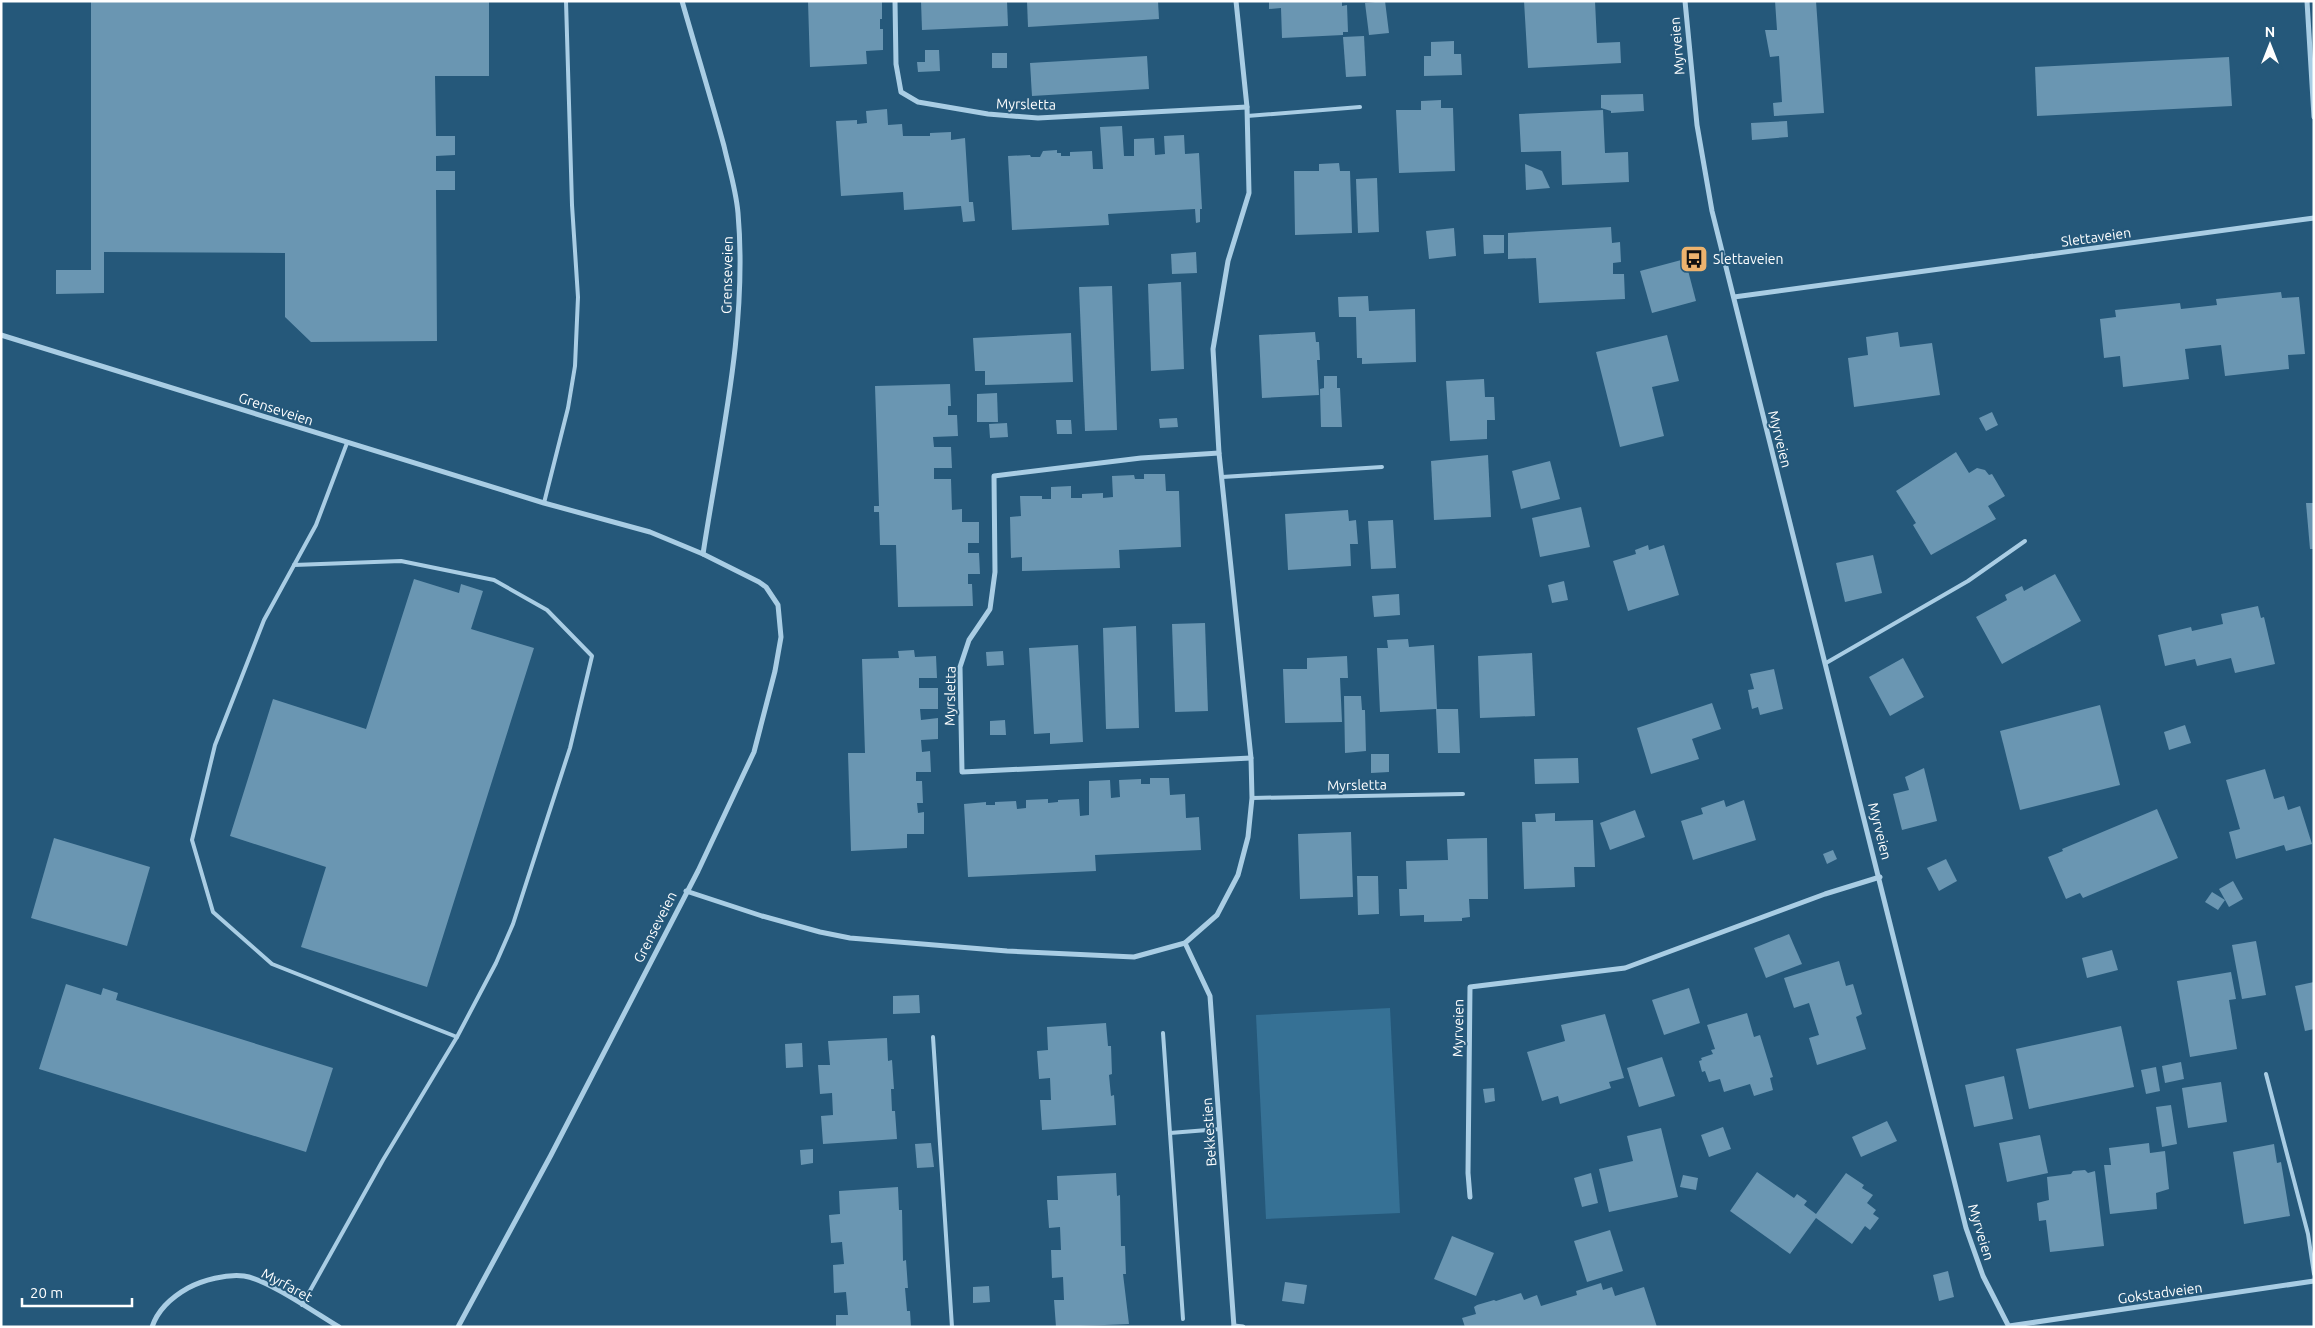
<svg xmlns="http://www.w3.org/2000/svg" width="2315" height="1328" font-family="Ubuntu,sans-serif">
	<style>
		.green { fill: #367195 }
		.building { fill: #6a96b2 }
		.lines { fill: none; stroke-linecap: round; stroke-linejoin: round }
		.lane { stroke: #a9cde4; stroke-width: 4 }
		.street { stroke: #a9cde4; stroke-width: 5 }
		.labels { text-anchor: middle; stroke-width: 4; stroke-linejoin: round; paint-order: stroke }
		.street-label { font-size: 14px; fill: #fff; stroke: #25587a }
		.poi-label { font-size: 14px; fill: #fff; stroke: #25587a; text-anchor: start }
	</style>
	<rect width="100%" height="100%" fill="#25587a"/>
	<path class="green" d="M1390 1008 1400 1213 1266 1219 1256 1015Z"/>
	<g class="building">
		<path d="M91 1H489V76H435L436 136H455V155L436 156V171H455V190H436L437 341 311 342 285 317V253L104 252V293L56 294V270H91Z"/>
		<path d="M808 1H882V19H880V29H883V50L866 51 867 64 810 67Z"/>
		<path d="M921 1H1007L1008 26 922 30Z"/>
		<path d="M1027 1H1158L1159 19 1028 27Z"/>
		<path d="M1269 1H1342V6L1347 5 1348 32H1343V35L1282 38 1281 8 1269 9Z"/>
		<path d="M1385 1 1389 33 1369 35 1365 3Z"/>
		<path d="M1524 1H1595L1597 43 1620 42 1621 63 1528 68Z"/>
		<path d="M1775 1H1816L1824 113 1774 116 1773 103 1782 102 1779 56 1770 57 1765 30H1777Z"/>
		<path d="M1364 36 1366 76 1346 77 1343 37Z"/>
		<path d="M1454 41V54H1461L1462 75 1424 76V56H1431V42Z"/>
		<path d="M925 50H939L940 71 918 72 917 62H925Z"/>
		<rect x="992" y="53" width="15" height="15"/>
		<path d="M1147 56 1149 89 1032 96 1030 63Z"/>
		<path d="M2229 57 2232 106 2037 116 2035 67Z"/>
		<path d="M1643 94 1644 111 1611 113V111L1601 108V95Z"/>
		<path d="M1441 100V108H1453L1455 171 1399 173 1396 110H1421V101Z"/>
		<path d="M887 109 888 125 902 124 903 136H930V133L951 132V140L965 138 969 202H973L975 221 963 222 961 206 904 210 903 192 841 196 836 121 857 120V124L867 123 866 111Z"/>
		<path d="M1603 110 1605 153 1628 152 1629 182 1562 185 1561 151 1521 152 1519 114Z"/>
		<path d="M1787 121 1788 137 1752 140 1751 123Z"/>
		<path d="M1122 126 1124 156H1134V139L1154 138 1155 155 1165 154 1164 136 1184 135 1185 154 1199 153 1202 209H1200V222L1196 223 1195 209 1108 214 1109 225 1012 230 1008 156 1030 155 1031 157H1040L1043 151 1057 150V153H1061V156H1070V152L1092 151 1093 169H1103L1100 127Z"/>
		<path d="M1339 163 1340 171H1350L1352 233 1295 235 1294 171H1319V164Z"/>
		<path d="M1525 164 1542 171 1550 188 1526 190Z"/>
		<path d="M1377 178 1379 232 1358 233 1356 179Z"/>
		<path d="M1611 227 1612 243 1620 242 1621 262 1613 263V274H1624L1625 299 1539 303 1536 258 1508 259V233Z"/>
		<path d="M1454 228 1456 256 1429 259 1426 231Z"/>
		<path d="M1483 235H1504V253L1484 254Z"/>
		<path d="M1196 252 1197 273 1172 274 1171 254Z"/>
		<path d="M1685 259 1696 301 1652 313 1640 271Z"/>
		<path d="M1181 282 1184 369 1151 371 1148 284Z"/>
		<path d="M1112 286 1117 430 1085 431 1079 287Z"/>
		<path d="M2281 292 2282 298 2299 297 2305 354 2288 355 2289 369 2225 376 2221 345 2185 349 2189 379 2123 387 2120 356 2104 358 2100 319 2116 317 2115 310 2180 303 2181 309 2217 305 2216 299Z"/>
		<path d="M1368 296 1369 311 1415 309 1416 362 1362 364V358H1357L1356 317H1339L1338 297Z"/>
		<path d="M1315 332 1316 342H1319L1320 360H1317L1319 395 1262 398 1259 335Z"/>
		<path d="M1898 332 1900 347 1932 343 1940 395 1854 407 1848 358 1868 355 1866 337Z"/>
		<path d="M1071 333 1073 382 985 385V371H975L973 338Z"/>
		<path d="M1667 335 1679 381 1652 387 1664 436 1620 447 1596 352Z"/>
		<path d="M1324 376H1337V388H1340L1342 427H1321L1320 389 1324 388Z"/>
		<path d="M1484 379 1485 397H1494L1495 420H1487V439L1450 441 1446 381Z"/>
		<path d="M950 384 951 406H948V415H957L958 436 933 437 934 447H951L952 468H934V479H951L952 510 962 509V522H979V543H968V553H979L980 574H968V584H972L973 606 898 607 896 545H880L879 512H874V506H879L875 386Z"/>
		<path d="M997 393 998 422H977V394Z"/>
		<path d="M1992 412 1998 425 1986 431 1979 418Z"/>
		<path d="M1177 418 1178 427 1160 428 1159 419Z"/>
		<path d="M1056 420H1071L1072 434H1057Z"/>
		<path d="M1007 423 1008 437 990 438 989 424Z"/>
		<path d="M1956 452 1969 473 1977 468 1985 470 1989 475 1992 474 2005 496 1988 506 1996 519 1931 555 1913 525 1916 523 1896 491Z"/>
		<path d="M1488 455 1491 517 1434 520 1431 461Z"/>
		<path d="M1550 461 1560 499 1521 509 1512 471Z"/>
		<path d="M1144 474H1165L1166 491H1179L1181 547 1119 550 1120 568 1022 571V557L1011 558 1010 517 1021 516 1020 496H1042V499H1051V487L1071 486V498H1082V494L1103 493V498L1113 497 1112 476 1134 475 1135 479H1144Z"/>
		<path d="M2306 503H2314V549H2310Z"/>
		<path d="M1581 507 1590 547 1540 557 1532 518Z"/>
		<path d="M1348 510 1349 521 1356 520 1358 544H1350L1351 566 1288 570 1285 514Z"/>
		<path d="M1393 520 1396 568 1371 569 1368 521Z"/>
		<path d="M1648 545 1649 550 1664 545 1679 595 1628 611 1613 561 1636 554 1635 550Z"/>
		<path d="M1873 555 1882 593 1845 602 1836 563Z"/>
		<path d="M2055 574 2081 621 2002 664 1976 617 2007 600 2005 595 2022 586 2024 591Z"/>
		<path d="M414 579 459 593 461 584 483 591 471 629 534 648 427 987 301 947 326 867 230 836 273 699 366 729Z"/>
		<path d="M1564 581 1568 600 1552 603 1548 585Z"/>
		<path d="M1399 594 1400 615 1374 617 1372 596Z"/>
		<path d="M2258 606 2261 618 2264 617 2275 664 2235 673 2231 658 2197 666 2195 659 2165 666 2158 635 2191 627 2192 631 2223 624 2221 614Z"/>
		<path d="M1205 623 1208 711 1175 712 1172 624Z"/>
		<path d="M1136 626 1139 728 1106 729 1103 628Z"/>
		<path d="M1408 639 1409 647 1434 645 1437 709H1458L1460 753H1438L1436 709 1380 712 1377 648H1388L1387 640Z"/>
		<path d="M1078 645 1083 742 1050 744V733L1034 734 1029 648Z"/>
		<path d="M914 650 915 657 936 656 937 678H919V688H938V709H920L921 720 938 718V739L921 740 922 752 930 751 931 772H916V781H922L923 803H917L918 813 924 812V834H907V848L851 851 848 753H865L862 659 899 658 898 651Z"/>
		<path d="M1003 651 1004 665 987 666 986 652Z"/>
		<path d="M1532 653 1535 716 1480 718 1478 656Z"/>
		<path d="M1347 656 1348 678H1340L1342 722 1285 723 1283 669H1307V658Z"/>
		<path d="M1903 658 1924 697 1890 716 1869 677Z"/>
		<path d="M1774 669 1783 709 1760 715 1758 707 1752 709 1748 690 1754 689 1750 674Z"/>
		<path d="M1344 696H1361L1362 710H1365L1366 751 1345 753Z"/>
		<path d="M1712 703 1721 729 1692 739 1699 759 1651 774 1637 728Z"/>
		<path d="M2100 705 2120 785 2020 810 2000 731Z"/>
		<path d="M1005 720 1006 735H990V721Z"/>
		<path d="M2185 725 2191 743 2169 750 2164 732Z"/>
		<path d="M1371 754H1389V772L1371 773Z"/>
		<path d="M1578 758 1579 783 1535 784 1534 759Z"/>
		<path d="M1924 768 1937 821 1902 830 1893 794 1909 790 1905 777Z"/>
		<path d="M2265 769 2274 799 2284 796 2288 810 2300 806 2312 844 2286 851 2284 845 2236 859 2229 832 2240 829 2226 780Z"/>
		<path d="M1150 778H1169L1170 795 1185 794 1186 818 1199 817 1201 850 1095 855 1096 871 968 877 964 804 986 802V805H995V802L1016 801 1017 809 1026 808V800L1048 799V803L1058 802V800L1079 799 1080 816 1089 815V781L1110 780 1111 798 1120 797 1119 780 1141 779V784H1150Z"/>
		<path d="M1724 800 1726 807 1744 800 1756 840 1693 860 1681 821 1703 814 1701 808Z"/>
		<path d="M2157 809 2178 858 2083 898 2080 893 2066 899 2048 857 2063 851 2062 849Z"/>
		<path d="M1635 810 1645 837 1610 850 1600 823Z"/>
		<path d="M1555 813V821L1593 820 1595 867H1574L1575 887 1524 889 1522 822H1536L1535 814Z"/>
		<path d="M1351 832 1353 897 1300 899 1298 834Z"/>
		<path d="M54 838 150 867 127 946 31 918Z"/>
		<path d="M1487 838 1488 899H1469L1470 917 1462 918V921L1424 922V915L1400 916 1399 889H1407L1406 861 1448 860 1447 839Z"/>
		<path d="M1833 850 1837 859 1827 864 1823 854Z"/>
		<path d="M1946 859 1957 881 1939 891 1927 868Z"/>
		<path d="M1357 876H1378L1379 914 1358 915Z"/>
		<path d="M2233 881 2243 899 2229 907 2219 889Z"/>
		<path d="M2212 892 2225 900 2218 910 2205 902Z"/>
		<path d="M1789 934 1802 964 1766 978 1754 948Z"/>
		<path d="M2256 941 2266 995 2242 999 2232 945Z"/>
		<path d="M2112 950 2118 970 2087 978 2082 958Z"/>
		<path d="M1839 961 1846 986 1853 984 1862 1014 1856 1017 1866 1049 1817 1065 1809 1038 1819 1035 1809 1003 1794 1008 1784 978Z"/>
		<path d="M2231 972 2236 999 2229 1000 2237 1049 2190 1057 2177 981Z"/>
		<path d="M2314 982V1029L2305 1031 2295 986Z"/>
		<path d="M66 984 101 995 103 988 118 993 116 1000 333 1068 306 1152 39 1069Z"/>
		<path d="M1689 988 1700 1023 1664 1035 1652 1000Z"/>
		<path d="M919 995 920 1013 893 1014V996Z"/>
		<path d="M1747 1013 1754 1037 1760 1035 1773 1077 1770 1078 1773 1090 1754 1096 1750 1084 1724 1092 1720 1079 1709 1082 1705 1071 1702 1072 1699 1061 1702 1060 1701 1058 1713 1054 1711 1050 1715 1049 1707 1025Z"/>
		<path d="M1605 1014 1624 1078 1609 1082 1611 1088 1560 1104 1558 1096 1542 1101 1527 1052 1565 1041 1561 1025Z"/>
		<path d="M1106 1023 1108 1046H1111L1112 1074 1109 1075 1111 1096 1114 1095 1116 1125 1042 1130 1040 1100H1051L1050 1078 1039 1079 1037 1051 1048 1050 1047 1027Z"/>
		<path d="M2121 1026 2134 1087 2029 1109 2016 1049Z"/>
		<path d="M887 1038 888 1061 892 1060 894 1089H891L892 1111H895L897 1139 823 1144 821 1116 833 1115 832 1093 820 1094 818 1065H830L828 1041Z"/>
		<path d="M802 1043 803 1067 786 1068 785 1044Z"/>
		<path d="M1662 1057 1675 1096 1639 1107 1627 1068Z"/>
		<path d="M2181 1062 2184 1079 2165 1083 2162 1066Z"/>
		<path d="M2156 1067 2160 1091 2146 1094 2141 1070Z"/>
		<path d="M2004 1076 2013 1119 1974 1127 1965 1085Z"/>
		<path d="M2221 1082 2227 1122 2188 1128 2182 1088Z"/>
		<path d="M1494 1088 1495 1101 1485 1103 1483 1089Z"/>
		<path d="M2171 1105 2177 1144 2162 1147 2156 1107Z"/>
		<path d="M1887 1121 1897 1141 1861 1157 1852 1137Z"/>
		<path d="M1723 1127 1731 1149 1709 1157 1701 1135Z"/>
		<path d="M1661 1128 1678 1197 1609 1212 1599 1169 1633 1161 1627 1136Z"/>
		<path d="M2040 1135 2048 1173 2007 1182 1999 1143Z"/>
		<path d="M931 1143 934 1167 917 1168 915 1144Z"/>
		<path d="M2149 1143 2150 1153 2165 1151 2169 1189 2156 1193 2157 1209 2110 1214 2104 1165H2111L2109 1148Z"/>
		<path d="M2274 1144 2277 1163 2281 1162 2290 1216 2244 1224 2233 1152Z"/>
		<path d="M813 1149V1163L801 1165 800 1150Z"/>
		<path d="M2085 1170 2088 1173 2095 1171 2104 1246 2050 1252 2046 1220 2039 1221 2037 1203 2049 1200 2047 1177 2071 1174 2073 1171Z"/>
		<path d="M1757 1172 1794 1198 1797 1194 1807 1201 1804 1205 1816 1214 1846 1173 1864 1185 1862 1188 1873 1195 1867 1203 1876 1210 1873 1214 1879 1218 1870 1230 1865 1226 1852 1244 1816 1218 1790 1254 1730 1211Z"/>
		<path d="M1116 1173 1117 1196 1120 1195 1121 1246H1125L1126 1274H1123L1129 1324 1056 1327 1054 1300H1064L1063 1277 1052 1278 1051 1250H1061L1060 1227 1049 1228 1047 1200H1058L1057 1176Z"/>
		<path d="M1591 1173 1598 1203 1582 1207 1574 1178Z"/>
		<path d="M1683 1175 1698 1178 1696 1190 1680 1187Z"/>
		<path d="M898 1187 899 1210H902L903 1261 906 1260 908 1288H905L907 1311H910L911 1327H836V1315H848L846 1292 834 1293 833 1265 844 1264 842 1242 831 1243 829 1215 840 1214 839 1191Z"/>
		<path d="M1610 1230 1623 1271 1587 1282 1574 1241Z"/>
		<path d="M1452 1236 1494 1253 1476 1296 1434 1279Z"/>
		<path d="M1948 1271 1954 1297 1939 1301 1933 1275Z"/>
		<path d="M1285 1282 1307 1285 1304 1304 1282 1301Z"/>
		<path d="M1601 1283 1603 1290 1612 1287 1615 1296 1644 1287 1657 1327H1465L1462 1318 1476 1314 1474 1307 1477 1305 1494 1300 1496 1301 1521 1293 1524 1300 1537 1295 1541 1306 1577 1295 1576 1291Z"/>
		<path d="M989 1286 990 1302 973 1303V1287Z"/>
	</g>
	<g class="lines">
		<g class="lane">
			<path d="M1247 116 1360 107"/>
			<path d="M347 443 316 525 264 620 215 745 192 840 213 912 272 964 457 1037"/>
			<path d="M1222 477 1382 467"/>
			<path d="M544 503 568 408 575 366 578 297 572 205 566 1"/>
			<path d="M294 565 401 561 494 580 547 610 592 656 570 748 513 924 496 963 457 1037 383 1160 302 1305"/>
			<path d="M1826 663 1968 581 2025 541"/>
			<path d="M1252 798 1463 794"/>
			<path d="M1163 1033 1183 1319"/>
			<path d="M933 1037 952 1327"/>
			<path d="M2266 1074 2308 1234 2314 1274"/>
			<path d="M1170 1133 1220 1129"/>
		</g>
		<g class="street">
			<path d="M682 1C696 50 711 98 724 146 729 168 736 190 738 213 748 327 720 442 703 554"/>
			<path d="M895 1 896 64 901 92 918 102 988 114 1038 118 1247 107"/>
			<path d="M1685 1 1697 125 1712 211 1966 1228 1983 1276 2009 1327"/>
			<path d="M2307 1 2314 117"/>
			<path d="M1734 297 2314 218"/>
			<path d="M1 335 544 503 650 532 703 554 759 582 766 587 778 605 781 637 775 671 754 752 698 871 551 1155 458 1327"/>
			<path d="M1219 453 1141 458 994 476 995 572 990 609 969 640 960 667 962 772 1251 758"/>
			<path d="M686 891 762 916 820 932 850 938 1007 951 1134 957 1185 943 1217 915 1238 875 1248 837 1252 798 1251 758 1219 453 1213 349 1228 261 1249 193 1247 107 1236 1"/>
			<path d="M1185 943 1210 996 1234 1327"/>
			<path d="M1470 1197 1468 1173 1470 987 1625 968 1825 894 1880 877"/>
			<path d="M1234 1326 1243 1327"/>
			<path d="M2009 1326 2314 1281"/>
			<path d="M152 1327C158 1309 172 1297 188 1288 203 1280 226 1274 244 1276 267 1279 317 1314 339 1327"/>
		</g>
	</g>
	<defs>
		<symbol id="bus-square" viewBox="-11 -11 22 22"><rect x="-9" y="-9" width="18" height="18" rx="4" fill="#edb36e" stroke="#25587a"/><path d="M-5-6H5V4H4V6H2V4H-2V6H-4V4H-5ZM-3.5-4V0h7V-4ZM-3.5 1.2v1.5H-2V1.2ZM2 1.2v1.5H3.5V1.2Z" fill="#111"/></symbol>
	</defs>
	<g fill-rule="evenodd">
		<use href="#bus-square" x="1678" y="243" width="32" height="32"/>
	</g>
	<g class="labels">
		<g class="street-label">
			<text transform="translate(1677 46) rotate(-95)" y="5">Myrveien</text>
			<text transform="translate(1026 104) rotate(1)" y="5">Myrsletta</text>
			<text transform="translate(2096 237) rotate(-8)" y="5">Slettaveien</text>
			<text transform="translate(727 275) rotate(-89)" y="5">Grenseveien</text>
			<text transform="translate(276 409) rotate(18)" y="5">Grenseveien</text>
			<text transform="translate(1780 439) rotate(76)" y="5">Myrveien</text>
			<text transform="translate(950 696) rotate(-89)" y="5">Myrsletta</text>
			<text transform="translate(1357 785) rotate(-1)" y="5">Myrsletta</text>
			<text transform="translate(1880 831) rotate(76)" y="5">Myrveien</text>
			<text transform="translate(655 927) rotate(-63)" y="5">Grenseveien</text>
			<text transform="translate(1458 1028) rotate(-89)" y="5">Myrveien</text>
			<text transform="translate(1209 1132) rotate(-94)" y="5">Bekkestien</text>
			<text transform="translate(1981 1232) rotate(73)" y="5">Myrveien</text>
			<text transform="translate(287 1285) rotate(28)" y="5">Myrfaret</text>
			<text transform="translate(2160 1293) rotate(-8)" y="5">Gokstadveien</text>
		</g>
		<g class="poi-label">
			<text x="1713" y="264">Slettaveien</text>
		</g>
	</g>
	<rect width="2315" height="1328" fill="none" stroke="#ffffff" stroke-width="5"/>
	<g transform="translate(2270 45)" stroke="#25587a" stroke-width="4" paint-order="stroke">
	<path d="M0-4L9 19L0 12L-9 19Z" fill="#ffffff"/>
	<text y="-8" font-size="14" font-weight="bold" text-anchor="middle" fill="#ffffff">N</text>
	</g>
	<path d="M22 1298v8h110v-8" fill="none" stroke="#ffffff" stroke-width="2.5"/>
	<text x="30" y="1298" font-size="15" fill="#ffffff" stroke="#25587a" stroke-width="4" paint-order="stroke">20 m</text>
</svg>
